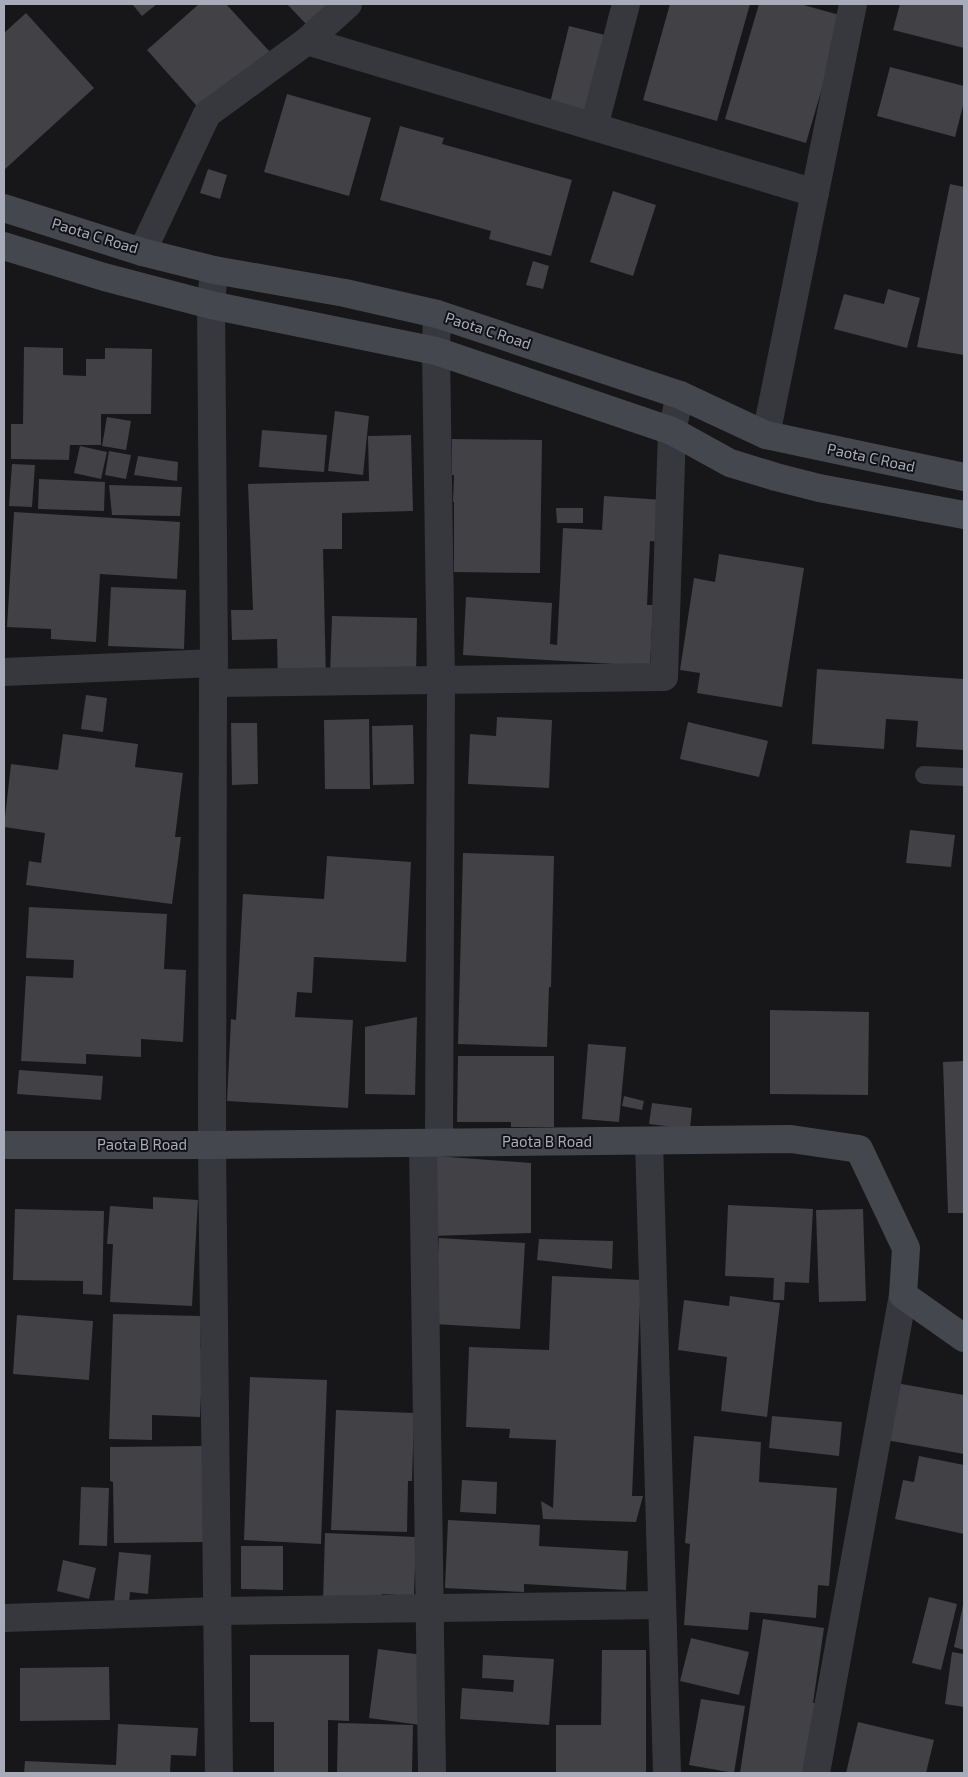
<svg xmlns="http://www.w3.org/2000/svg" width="968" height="1777" font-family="'Exo 2',sans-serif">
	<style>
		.building { fill: #414146 }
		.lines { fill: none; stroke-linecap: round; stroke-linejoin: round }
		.lane { stroke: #37383e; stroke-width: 18 }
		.street { stroke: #37383e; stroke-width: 28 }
		.secondary { stroke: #45474e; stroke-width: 28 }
		.labels { text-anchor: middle; stroke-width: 4; stroke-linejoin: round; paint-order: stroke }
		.street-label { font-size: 15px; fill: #a8acba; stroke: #121114 }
	</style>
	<rect width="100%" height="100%" fill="#171619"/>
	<g class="building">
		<path d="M132 4H157L142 16Z"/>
		<path d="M199 4H226L271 53 203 113 147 50Z"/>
		<path d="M287 4H329L306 24Z"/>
		<path d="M670 4H750L717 121 643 100Z"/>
		<path d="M759 4H800L843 16 806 143 725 119Z"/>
		<path d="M900 4H964V48L893 30Z"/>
		<path d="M26 13 94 88 4 170V33Z"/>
		<path d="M569 26 613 37 592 118 549 107Z"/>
		<path d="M890 67 964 86V102L955 137 877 116Z"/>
		<path d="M287 94 371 118 349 196 264 172Z"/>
		<path d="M400 126 444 138 442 144 572 180 551 256 489 239 491 231 380 200Z"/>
		<path d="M208 169 227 175 220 199 200 193Z"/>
		<path d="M950 184 964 187V355L917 347Z"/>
		<path d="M613 191 656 205 633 276 590 262Z"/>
		<path d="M533 261 549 266 543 289 526 285Z"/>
		<path d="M888 289 920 298 907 348 834 329 844 294 884 304Z"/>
		<path d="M24 347 63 348V375L86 376V359H105V348L152 349 151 414H101V445H70L69 460 11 459V424H23Z"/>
		<path d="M335 411 369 416 363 475 328 471Z"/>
		<path d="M107 417 131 421 126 450 102 446Z"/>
		<path d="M262 430 327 435 324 472 259 467Z"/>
		<path d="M411 435 413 511 342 513V549H323L326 681 278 682 277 639 232 640 231 610H253L248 484 369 481 368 436Z"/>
		<path d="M452 439 542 440 540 573 454 572V502H453L454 475H452Z"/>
		<path d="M80 446 107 452 101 479 74 473Z"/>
		<path d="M109 451 131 455 126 479 105 475Z"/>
		<path d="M138 456 178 462 177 481 134 475Z"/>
		<path d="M12 464 35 465 32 507 9 506Z"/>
		<path d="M39 479 105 482 104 511 38 509Z"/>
		<path d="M109 485 182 487 180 516 112 515Z"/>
		<path d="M604 496 664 500 662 542 650 541 647 605H653L650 666 463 655 466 597 552 603 550 644 557 645 563 528 602 530Z"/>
		<path d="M556 508H583V523H557Z"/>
		<path d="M14 512 180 522 177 579 100 574 96 642 51 639V629L7 627Z"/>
		<path d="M719 554 804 568 782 707 697 693 700 673 680 670 694 578 715 582Z"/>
		<path d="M111 587 186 590 184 649 108 646Z"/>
		<path d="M332 616 417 618 416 678 330 676Z"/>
		<path d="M817 669 964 679V750L916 747 918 721 886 719 884 749 812 744Z"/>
		<path d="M86 695 107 698 103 732 81 729Z"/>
		<path d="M497 717 552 720 549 788 468 784 470 734 496 736Z"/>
		<path d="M369 719 370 789H325L324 720Z"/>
		<path d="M688 722 768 741 759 777 680 759Z"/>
		<path d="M231 723H257L258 784 232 785Z"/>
		<path d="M413 725 414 784 373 785 372 726Z"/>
		<path d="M63 734 138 744 135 767 183 773 175 837H181L172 904 26 885 29 861 41 863 45 833 4 827 11 764 58 770Z"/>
		<path d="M910 830 955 835 951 867 906 863Z"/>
		<path d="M463 853 554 856 551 987H549L547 1047 458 1044Z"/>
		<path d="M327 856 411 862 406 962 314 957 312 993 297 992 295 1017 353 1020 348 1108 227 1101 231 1019 236 1020 243 894 324 899Z"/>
		<path d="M29 907 167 914 164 969 186 970 183 1042 141 1039V1057L86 1054V1064L21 1061 26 976 73 978 74 960 26 958Z"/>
		<path d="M770 1010 869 1012 868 1095 770 1094Z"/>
		<path d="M417 1017 415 1095 365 1094V1027Z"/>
		<path d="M588 1044 626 1047 619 1122 582 1119Z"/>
		<path d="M458 1056H554V1127H511V1122H457Z"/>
		<path d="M964 1061V1213H948L943 1062Z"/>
		<path d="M19 1070 103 1076 101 1100 17 1094Z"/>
		<path d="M624 1096 644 1101 642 1110 622 1106Z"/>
		<path d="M652 1103 692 1108 690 1129 649 1124Z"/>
		<path d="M435 1156 531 1163V1233L430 1236Z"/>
		<path d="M153 1197 198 1200 192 1306 110 1302 113 1244H107L110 1206 153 1209Z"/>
		<path d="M728 1205 813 1209 809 1283 785 1282 784 1300H773L774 1278 725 1276Z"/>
		<path d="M15 1209 104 1211 102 1295 83 1294V1281L13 1280Z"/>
		<path d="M863 1209 866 1301 819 1302 816 1210Z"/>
		<path d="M439 1238 525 1243 520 1329 434 1324Z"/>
		<path d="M539 1239 613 1241 612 1269 537 1260Z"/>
		<path d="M552 1276 641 1280 632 1496H643L636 1522 543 1519 541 1501 553 1508 556 1440 509 1438 510 1429 466 1427 469 1347 549 1350Z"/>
		<path d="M730 1296 780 1303 767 1417 721 1411 727 1357 678 1350 684 1300 729 1306Z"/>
		<path d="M113 1314 201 1316 200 1348H203L200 1417 152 1415V1440L109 1439Z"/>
		<path d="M17 1315 93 1321 89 1380 13 1374Z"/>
		<path d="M250 1377 327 1380 321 1544 244 1540Z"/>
		<path d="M896 1383 964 1395V1454L886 1440Z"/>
		<path d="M336 1410 414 1413 412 1481H408L407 1532 331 1530Z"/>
		<path d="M772 1416 842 1422 839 1456 769 1448Z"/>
		<path d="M694 1436 761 1442 759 1482 837 1488 829 1586 818 1585 816 1618 750 1612 748 1630 684 1625 690 1544 685 1543Z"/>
		<path d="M203 1446 204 1542 114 1543 113 1482 110 1481V1447Z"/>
		<path d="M919 1456 964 1465V1534L895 1519 903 1480 914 1482Z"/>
		<path d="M462 1480 497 1482 496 1514 460 1512Z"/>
		<path d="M81 1487 109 1488 107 1546 79 1545Z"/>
		<path d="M448 1520 540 1525 539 1546 628 1551 626 1590 524 1584V1592L445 1588Z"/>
		<path d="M325 1533 416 1537 414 1596 382 1594V1603L323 1601Z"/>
		<path d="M241 1546H283V1590L241 1589Z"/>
		<path d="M119 1552 151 1555 148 1594 130 1592 128 1614 93 1610 94 1601 114 1603Z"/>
		<path d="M63 1560 96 1568 89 1599 57 1591Z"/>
		<path d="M929 1597 957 1604 941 1670 912 1663Z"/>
		<path d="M963 1605H964V1650L954 1647Z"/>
		<path d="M763 1619 824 1628 813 1703H816L806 1773H740Z"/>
		<path d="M691 1638 749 1652 739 1695 680 1681Z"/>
		<path d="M378 1649 430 1656 420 1725 369 1718Z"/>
		<path d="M602 1650H646V1773H556V1725H601Z"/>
		<path d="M952 1652 964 1654V1707L945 1704Z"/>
		<path d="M250 1655H349V1721L328 1720V1773H274V1722H250Z"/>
		<path d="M483 1655 554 1659 549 1725 460 1719 462 1688 513 1692 514 1680 482 1678Z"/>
		<path d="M109 1667 110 1720 20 1721V1668Z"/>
		<path d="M701 1699 745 1706 734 1773 689 1765Z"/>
		<path d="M858 1722 934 1740 926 1773H846Z"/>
		<path d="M338 1723 413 1725 412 1773H337Z"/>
		<path d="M118 1724 198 1728 196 1756 171 1755 170 1773H24L25 1761 116 1765Z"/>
	</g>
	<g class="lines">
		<path class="lane" d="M924 775 964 777"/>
		<g class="street">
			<path d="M307 41 815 193"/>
			<path d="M594 127 626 4"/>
			<path d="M142 252 207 114 307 41 348 4"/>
			<path d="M214 270 211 305 214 663"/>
			<path d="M437 314 436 351 441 680 439 1143"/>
			<path d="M766 435 853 4"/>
			<path d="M4 672 214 663 213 683 212 1145 219 1773"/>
			<path d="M213 683 664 677 672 431 680 395"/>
			<path d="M649 1141 667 1773"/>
			<path d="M423 1143 432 1773"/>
			<path d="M4 1618 217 1611 662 1605"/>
			<path d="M816 1773 903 1295"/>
		</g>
		<g class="secondary">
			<path d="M4 208 142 252 214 270 345 293 437 314 680 395 766 435 964 477"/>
			<path d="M4 246 104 277 211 305 436 351 672 431 730 463 776 477 819 488 964 515"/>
			<path d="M4 1145H212L791 1139 859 1149 906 1248 903 1295 964 1338"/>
		</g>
	</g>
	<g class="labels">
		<g class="street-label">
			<text transform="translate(95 236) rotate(17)" y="5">Paota C Road</text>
			<text transform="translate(488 331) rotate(18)" y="5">Paota C Road</text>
			<text transform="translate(871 458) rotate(12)" y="5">Paota C Road</text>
			<text x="547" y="1147">Paota B Road</text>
			<text x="142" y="1150">Paota B Road</text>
		</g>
	</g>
	<rect width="968" height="1777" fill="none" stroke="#a8acba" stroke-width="10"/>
</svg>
